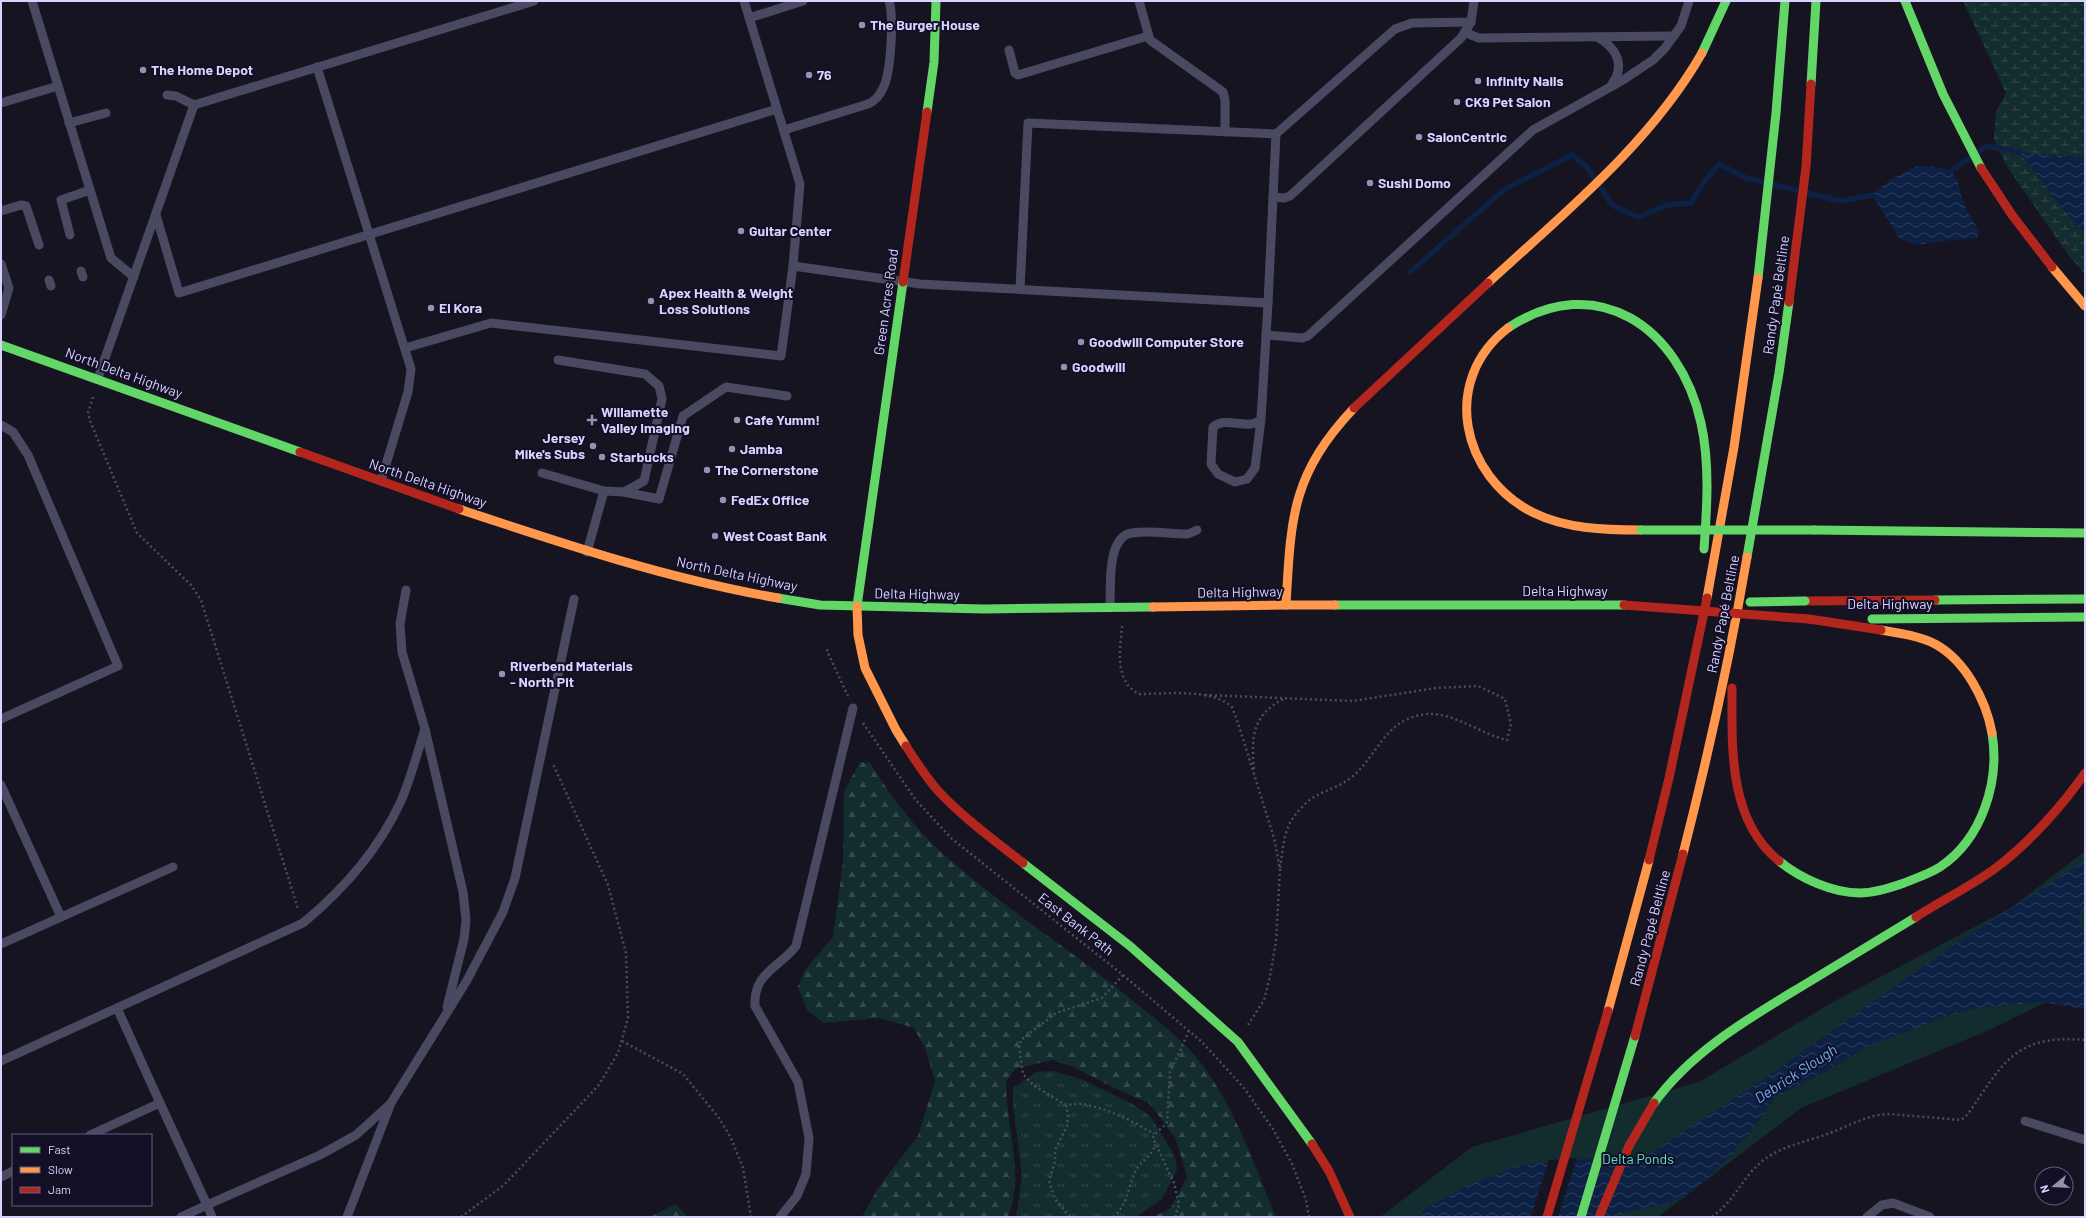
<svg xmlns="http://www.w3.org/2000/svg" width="2086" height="1218" font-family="Barlow,sans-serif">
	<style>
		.grass { fill: url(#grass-tufts) }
		.forest { fill: url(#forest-firs) }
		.wetland { fill: url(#wetland-marsh) }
		.park { fill: #132c2d }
		.water { fill: url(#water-waves) }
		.pier { fill: #161421 }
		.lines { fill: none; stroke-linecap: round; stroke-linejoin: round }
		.stream { stroke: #0d2144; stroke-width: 5.5 }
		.path { stroke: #44505f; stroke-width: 2.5; stroke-dasharray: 2 3; stroke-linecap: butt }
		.lane { stroke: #4a4962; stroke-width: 9 }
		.fast { stroke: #63d668; stroke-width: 9 }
		.slow { stroke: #ff974d; stroke-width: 9 }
		.jam { stroke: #b3261e; stroke-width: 9 }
		.fast-bridge { stroke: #63d668; stroke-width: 9 }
		.jam-bridge { stroke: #b3261e; stroke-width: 9 }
		.poi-dot { fill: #9591b1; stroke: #130f26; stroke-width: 1.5 }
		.labels { text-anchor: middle; stroke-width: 4; stroke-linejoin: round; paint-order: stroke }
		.poi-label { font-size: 14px; font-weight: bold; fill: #d9d4ff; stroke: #130f26; text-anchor: start }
		.street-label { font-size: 14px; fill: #d9d4ff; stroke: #130f26 }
		.park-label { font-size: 14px; fill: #5fe0c0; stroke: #130f26 }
		.water-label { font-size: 15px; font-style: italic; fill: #62b6ff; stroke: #130f26 }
	</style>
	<defs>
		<pattern id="grass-tufts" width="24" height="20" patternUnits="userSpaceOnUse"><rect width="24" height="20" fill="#132c2d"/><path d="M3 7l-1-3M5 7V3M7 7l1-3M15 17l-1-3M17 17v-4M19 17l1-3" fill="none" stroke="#354a4c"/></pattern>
		<pattern id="forest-firs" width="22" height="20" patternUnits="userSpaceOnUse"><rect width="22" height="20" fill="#132c2d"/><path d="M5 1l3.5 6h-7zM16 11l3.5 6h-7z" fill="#354a4c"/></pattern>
		<pattern id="wetland-marsh" width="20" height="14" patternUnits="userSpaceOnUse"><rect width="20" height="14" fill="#132c2d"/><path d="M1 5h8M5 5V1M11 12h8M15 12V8" fill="none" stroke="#354a4c"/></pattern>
		<pattern id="water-waves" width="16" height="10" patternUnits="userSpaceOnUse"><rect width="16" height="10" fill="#0d2144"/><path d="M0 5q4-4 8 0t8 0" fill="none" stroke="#304060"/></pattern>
	</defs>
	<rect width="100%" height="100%" fill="#161421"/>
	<path class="grass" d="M1054 1071 1083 1080 1131 1103 1150 1116 1175 1156 1177 1170 1162 1199 1136 1217H1016L1022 1176 1013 1105V1088L1036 1072Z"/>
	<g class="forest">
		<path d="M860 762 870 763C890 794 912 825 940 851 997 903 1063 944 1122 992 1149 1014 1180 1036 1201 1063 1236 1109 1254 1165 1276 1217H1153L1171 1208 1187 1177 1176 1139 1149 1103 1114 1088 1074 1067 1052 1060 1015 1069 1006 1082C1006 1127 1025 1174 1008 1217H862L880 1185 918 1136 935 1081 925 1048 914 1028 879 1018 824 1023 807 1010 798 987 804 971 833 937 843 863 844 792Z"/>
		<path d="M676 1204 687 1217H651L652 1216Z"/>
	</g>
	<path class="wetland" d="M1963 1H2085V158L2019 152 2075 224 2085 232V274L2069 256 2006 165 1994 139 1996 112 2006 93Z"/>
	<path class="park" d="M2085 851V983L1989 1030 1801 1108 1658 1217H1380L1472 1147 1699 1082 1833 1002 2012 907Z"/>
	<g class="water">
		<path d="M2019 152 2085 158V232L2075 225Z"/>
		<path d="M1917 166 1938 167 1951 171 1958 181 1961 195 1966 209 1978 229V238L1952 240 1916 245 1899 238 1872 195 1891 179Z"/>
		<path d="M2085 861V902L2078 918 2085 938V1009L2041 1002 1978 1008 1947 1016 1868 1046 1829 1070 1776 1097 1749 1134 1728 1158 1695 1190 1670 1203 1606 1217H1419L1426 1208 1469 1185 1520 1165 1606 1157 1647 1156 1755 1085 1954 945Z"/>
	</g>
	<path class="pier" d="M1577 1158 1558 1217H1531L1549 1160Z"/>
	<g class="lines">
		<g class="stream">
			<path d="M1978 152 1987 146 2019 152"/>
			<path d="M1951 171 1971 157"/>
			<path d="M1772 184 1799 191"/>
			<path d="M1600 186 1612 205 1638 217 1667 205 1691 203 1704 182 1719 164 1746 178 1764 182"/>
			<path d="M1807 193 1841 201 1872 195"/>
			<path d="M1410 272 1505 189 1572 155 1586 166 1594 177"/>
		</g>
		<g class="path">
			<path d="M93 397 88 413 90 421 137 533 191 585 201 600 298 909"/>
			<path d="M1122 626C1120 650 1114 681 1139 694 1166 694 1211 688 1232 707L1239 726 1274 838 1280 869 1276 942 1269 981 1264 1000 1248 1025"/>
			<path d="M827 649 828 653 848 696"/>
			<path d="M1205 695 1353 701 1436 688 1478 686 1505 699 1511 724 1507 740C1484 735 1453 713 1430 714 1420 714 1407 718 1399 724 1380 737 1371 761 1353 776 1342 786 1328 789 1316 796 1309 799 1301 808 1296 814 1283 829 1283 850 1280 869"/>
			<path d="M863 723 915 799 951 838 1123 975 1202 1042 1244 1088 1273 1129 1292 1164 1306 1200 1309 1217"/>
			<path d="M1254 769C1251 734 1253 715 1285 698"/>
			<path d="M1123 975 1102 998 1056 1013 1021 1040 1019 1046 1023 1074 1033 1085 1064 1104C1071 1106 1076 1103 1082 1104 1106 1108 1134 1121 1154 1134"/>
			<path d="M622 1041 683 1074 719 1118 731 1138 743 1168 751 1217"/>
			<path d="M1066 1105 1068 1115 1067 1126 1055 1150V1161L1049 1181 1055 1199 1070 1217"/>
			<path d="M461 1217 504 1185 598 1086 618 1053 628 1018 626 953 608 885 553 764"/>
			<path d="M1113 1217C1129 1205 1128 1182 1138 1167 1144 1159 1152 1155 1155 1145"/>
			<path d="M1175 1217 1179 1205 1174 1183 1153 1138C1155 1131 1163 1129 1167 1122L1170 1072 1189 1031"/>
			<path d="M1712 1217C1735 1200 1741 1180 1760 1163 1779 1146 1807 1142 1830 1133 1849 1126 1868 1114 1890 1114L1961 1120 1968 1114C2003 1063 2015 1034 2085 1040"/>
		</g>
		<g class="lane">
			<path d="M32 1 111 258 134 277"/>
			<path d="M1139 1 1150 40 1223 92 1225 100V132"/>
			<path d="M749 18 803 1"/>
			<path d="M1466 33 1479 38 1674 36"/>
			<path d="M1597 37C1616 47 1626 65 1612 84"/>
			<path d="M1009 50 1015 73 1018 75 1148 36"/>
			<path d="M317 67 411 369 408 392 381 481"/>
			<path d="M167 95 176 96 194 105"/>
			<path d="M1 103 58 86"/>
			<path d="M69 123 106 113"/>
			<path d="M784 130 868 104C875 101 880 95 883 88 891 74 894 17 889 1"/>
			<path d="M1273 197 1284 198 1290 196 1461 38 1471 22"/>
			<path d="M1 211 21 205 26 206 39 245"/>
			<path d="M156 215 179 293 777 109"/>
			<path d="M70 235 61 200 90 190"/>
			<path d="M1 264 9 288 1 315"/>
			<path d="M793 266 920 284 1268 303 1276 134 1395 29 1412 23 1471 22 1474 1"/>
			<path d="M81 271 83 277"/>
			<path d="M49 280 51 286"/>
			<path d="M1020 289 1028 123 1276 134"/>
			<path d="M1266 335 1302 338 1308 336 1533 130 1623 80 1653 60 1665 48 1681 26 1689 1"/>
			<path d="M405 348 491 323 781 356 793 266 800 184 744 1"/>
			<path d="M558 360 645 374 659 386 662 399 644 481 624 492"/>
			<path d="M98 378 194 105 534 1"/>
			<path d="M1261 419C1249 432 1226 415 1213 427L1211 464 1218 474 1235 482 1247 479 1255 468 1261 419 1268 303"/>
			<path d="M1 425 13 432 28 455 118 666 1 719"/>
			<path d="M542 473 604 491 624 492 659 499 683 416 726 387 787 396"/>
			<path d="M587 552 604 491"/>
			<path d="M406 590 400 624 402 652 425 729 463 892 466 920 464 939 447 1007"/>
			<path d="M1110 608C1111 589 1106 536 1132 533 1150 530 1170 534 1188 534L1197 530"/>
			<path d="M1 785 61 917"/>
			<path d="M1 944 173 867"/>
			<path d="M1 1061 303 923C343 890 379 849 401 801 411 778 417 753 425 729"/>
			<path d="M160 1103 207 1205 181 1217"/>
			<path d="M2025 1121 2085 1140"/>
			<path d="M90 1135 160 1103 117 1008"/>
			<path d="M1 1177 13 1171"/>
			<path d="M212 1217 207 1205 320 1155 356 1135 389 1105"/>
			<path d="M347 1217 391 1103 466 982 503 912 515 878 574 599"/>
			<path d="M780 1217 797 1196 806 1174 809 1138 798 1082 755 1006C753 973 779 968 796 946L853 708"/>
			<path d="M1867 1217 1882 1205 1893 1203 1930 1217"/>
		</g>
		<g class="fast">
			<path d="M1905 1 1943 94 1981 168"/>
			<path d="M1702 53 1726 1"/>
			<path d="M1811 84 1816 1"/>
			<path d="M927 112 934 62 936 1"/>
			<path d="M1758 278 1776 113 1785 1"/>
			<path d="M1508 328C1597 269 1680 328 1701 423 1710 464 1707 507 1704 549"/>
			<path d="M1 345 300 452"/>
			<path d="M1814 530 2085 533"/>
			<path d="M1747 557 1779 373 1789 302"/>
			<path d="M778 598 820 605 984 609 1153 607"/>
			<path d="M1935 600 2085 599"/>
			<path d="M1335 605H1624"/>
			<path d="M857 606 903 282"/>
			<path d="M1872 619 2085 617"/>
			<path d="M1779 861C1800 878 1832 893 1860 893 1875 893 1890 888 1904 883 1916 878 1929 874 1940 867 1982 839 2000 782 1992 733"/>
			<path d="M1023 863 1130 946 1238 1042 1312 1144"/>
			<path d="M1654 1103C1691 1052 1746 1020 1799 988 1838 964 1877 941 1916 917"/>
			<path d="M1581 1217 1635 1036"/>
		</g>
		<g class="slow">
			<path d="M2052 267 2085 306"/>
			<path d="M1488 283C1564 213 1650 144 1702 53"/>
			<path d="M1508 328C1440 380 1461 477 1534 513 1567 529 1605 530 1641 530"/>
			<path d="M459 509C564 544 668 579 778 598"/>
			<path d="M1707 598 1734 447 1758 278"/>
			<path d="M1335 605H1286C1291 518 1291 475 1354 408"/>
			<path d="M857 606 858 635 865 668 896 730 906 746"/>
			<path d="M1153 607 1286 605"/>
			<path d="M1881 630C1899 633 1919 636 1935 644 1965 660 1986 700 1992 733"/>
			<path d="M1683 854C1708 756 1730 657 1747 557"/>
			<path d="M1608 1011 1649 860"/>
		</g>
		<g class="jam">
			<path d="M1981 168 2012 215 2052 267"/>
			<path d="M903 282 927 112"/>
			<path d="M1789 302 1806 167 1811 84"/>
			<path d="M1354 408 1488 283"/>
			<path d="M300 452 459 509"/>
			<path d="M1805 601 1935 600"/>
			<path d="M1809 619 1881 630"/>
			<path d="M1732 688C1732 747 1728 820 1779 861"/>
			<path d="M906 746C917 763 927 779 940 793 965 819 995 841 1023 863"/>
			<path d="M1649 860 1669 778 1707 598"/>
			<path d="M1916 917C1942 900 1972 886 1997 867 2029 843 2062 806 2085 773"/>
			<path d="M1635 1036 1683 854"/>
			<path d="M1312 1144 1329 1171 1350 1217"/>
			<path d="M1547 1217 1608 1011"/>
			<path d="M1599 1217 1629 1146 1654 1103"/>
		</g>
		<g class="fast-bridge">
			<path d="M1641 530H1814"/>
			<path d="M1750 602 1805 601"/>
		</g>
		<path class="jam-bridge" d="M1624 605 1809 619"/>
	</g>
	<g class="poi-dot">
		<circle cx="862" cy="25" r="4"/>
		<circle cx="143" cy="70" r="4"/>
		<circle cx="809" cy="75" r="4"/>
		<circle cx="1478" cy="81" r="4"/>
		<circle cx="1457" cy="102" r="4"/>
		<circle cx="1419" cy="137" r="4"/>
		<circle cx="1370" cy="183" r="4"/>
		<circle cx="741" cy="231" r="4"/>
		<circle cx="651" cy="301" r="4"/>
		<circle cx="431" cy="308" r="4"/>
		<circle cx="1081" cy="342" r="4"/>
		<circle cx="1064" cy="367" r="4"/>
		<path d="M590 414h4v4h4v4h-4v4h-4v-4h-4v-4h4z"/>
		<circle cx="737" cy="420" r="4"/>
		<circle cx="593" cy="446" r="4"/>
		<circle cx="732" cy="449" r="4"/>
		<circle cx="602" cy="457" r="4"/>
		<circle cx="707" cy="470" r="4"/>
		<circle cx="723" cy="500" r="4"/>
		<circle cx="715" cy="536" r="4"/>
		<circle cx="502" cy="674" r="4"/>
	</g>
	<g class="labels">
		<g class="poi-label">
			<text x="870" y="30">The Burger House</text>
			<text x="151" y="75">The Home Depot</text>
			<text x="817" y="80">76</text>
			<text x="1486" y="86">Infinity Nails</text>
			<text x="1465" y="107">CK9 Pet Salon</text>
			<text x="1427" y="142">SalonCentric</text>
			<text x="1378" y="188">Sushi Domo</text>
			<text x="749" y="236">Guitar Center</text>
			<text x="659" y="298">Apex Health &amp; Weight<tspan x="659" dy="16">Loss Solutions</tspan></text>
			<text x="439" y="313">El Kora</text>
			<text x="1089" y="347">Goodwill Computer Store</text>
			<text x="1072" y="372">Goodwill</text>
			<text x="601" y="417">Willamette<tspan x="601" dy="16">Valley Imaging</tspan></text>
			<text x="745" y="425">Cafe Yumm!</text>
			<text x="585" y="443" text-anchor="end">Jersey<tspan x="585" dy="16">Mike's Subs</tspan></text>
			<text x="740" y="454">Jamba</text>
			<text x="610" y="462">Starbucks</text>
			<text x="715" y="475">The Cornerstone</text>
			<text x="731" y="505">FedEx Office</text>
			<text x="723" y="541">West Coast Bank</text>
			<text x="510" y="671">Riverbend Materials<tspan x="510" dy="16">- North Pit</tspan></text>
		</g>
		<g class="street-label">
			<text transform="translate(1776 295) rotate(-82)" y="5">Randy Papé Beltline</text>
			<text transform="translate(886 302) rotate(-82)" y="5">Green Acres Road</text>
			<text transform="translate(124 373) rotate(20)" y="5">North Delta Highway</text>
			<text transform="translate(428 483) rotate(19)" y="5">North Delta Highway</text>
			<text transform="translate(737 574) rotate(12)" y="5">North Delta Highway</text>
			<text x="1565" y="596">Delta Highway</text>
			<text transform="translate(1240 592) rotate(-1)" y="5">Delta Highway</text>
			<text transform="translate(917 594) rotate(1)" y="5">Delta Highway</text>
			<text x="1890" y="609">Delta Highway</text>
			<text transform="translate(1723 614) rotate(-79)" y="5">Randy Papé Beltline</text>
			<text transform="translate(1076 924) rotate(38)" y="5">East Bank Path</text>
			<text transform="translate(1650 928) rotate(-75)" y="5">Randy Papé Beltline</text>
		</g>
		<g class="park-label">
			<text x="1638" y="1164">Delta Ponds</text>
		</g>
		<g class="water-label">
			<text transform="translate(1796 1074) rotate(-33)" y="5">Debrick Slough</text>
		</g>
	</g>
	<rect width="2086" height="1218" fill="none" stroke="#d9d4ff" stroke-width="4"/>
	<rect x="12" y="1134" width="140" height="72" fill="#130f26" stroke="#625e7d"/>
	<rect x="20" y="1147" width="20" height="6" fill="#63d668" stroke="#625e7d"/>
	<text x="48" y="1154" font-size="12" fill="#d9d4ff">Fast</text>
	<rect x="20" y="1167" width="20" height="6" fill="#ff974d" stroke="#625e7d"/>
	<text x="48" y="1174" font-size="12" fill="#d9d4ff">Slow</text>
	<rect x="20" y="1187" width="20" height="6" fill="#b3261e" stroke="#625e7d"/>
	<text x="48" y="1194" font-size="12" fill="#d9d4ff">Jam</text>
	<g transform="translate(2054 1186) rotate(252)"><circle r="19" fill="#130f26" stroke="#625e7d"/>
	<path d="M0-3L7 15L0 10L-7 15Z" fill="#9591b1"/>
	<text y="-6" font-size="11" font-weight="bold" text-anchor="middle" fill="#d9d4ff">N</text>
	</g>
</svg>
